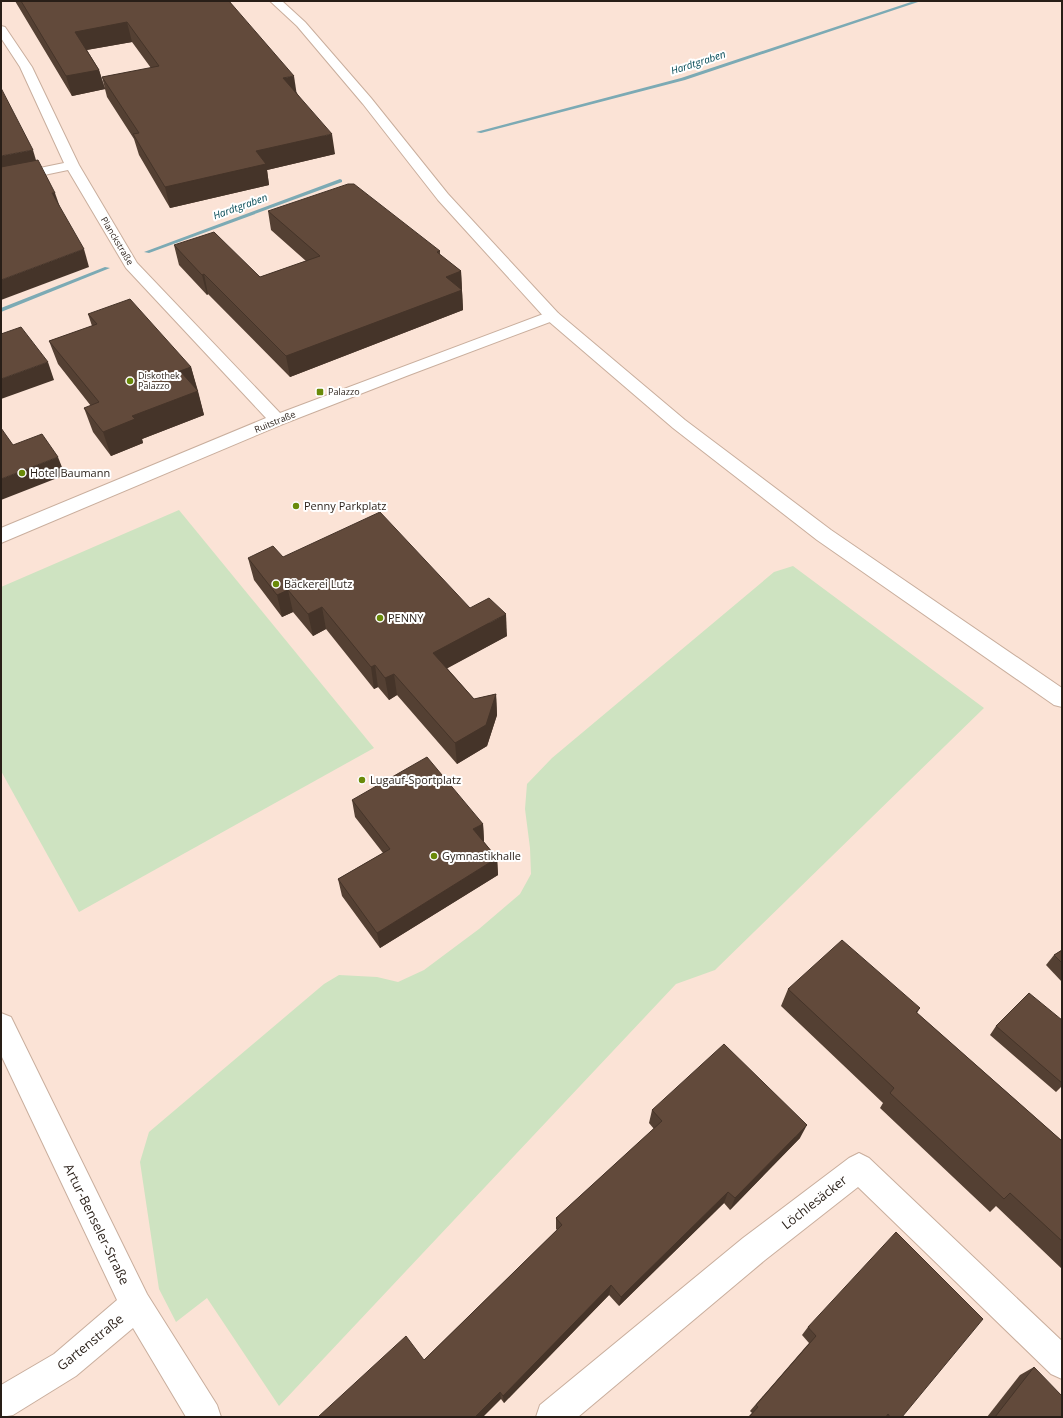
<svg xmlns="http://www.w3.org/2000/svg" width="1063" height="1418" font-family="'Open Sans',sans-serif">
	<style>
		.green { fill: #cee3c1 }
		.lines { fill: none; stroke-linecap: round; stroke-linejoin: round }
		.stream { fill: #7caab4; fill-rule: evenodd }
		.street-casing { stroke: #c9ae9d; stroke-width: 2 }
		.secondary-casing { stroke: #c9ae9d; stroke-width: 2 }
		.street { fill: #fff; fill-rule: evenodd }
		.secondary { fill: #fff; fill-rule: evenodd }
		.wall { fill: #544033 }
		.shaded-wall { fill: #453429 }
		.building { fill: #624a3b; stroke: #453429 }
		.poi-dot { fill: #698a09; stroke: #fff; stroke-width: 1.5 }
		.labels { text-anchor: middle; stroke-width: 4; stroke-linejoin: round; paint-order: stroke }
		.far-street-label { font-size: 9px; fill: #281e17; stroke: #fff }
		.far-poi-label { font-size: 9px; fill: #281e17; stroke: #fff; text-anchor: start }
		.far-water-label { font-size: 10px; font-style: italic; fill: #004854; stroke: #fff }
		.poi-label { font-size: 11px; fill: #281e17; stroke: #fff; text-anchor: start }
		.near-street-label { font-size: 13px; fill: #281e17; stroke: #fff }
	</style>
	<rect width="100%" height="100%" fill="#fbe3d6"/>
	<g class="green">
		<path d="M179 510 374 748 79 912 1 771V587Z"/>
		<path d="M793 566 984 708 715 970 676 984 279 1406 207 1298 176 1322 159 1289 140 1162 149 1132 324 984 339 975 377 977 398 982 424 970 479 929 520 894 531 874 530 848 525 809 527 784 552 758 774 572Z"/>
	</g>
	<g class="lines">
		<g class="stream">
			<path d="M914 1H921L685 80 481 133 476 132 681 78Z"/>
			<path d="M340 179 342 180V182L149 253 144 252Z"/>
			<path d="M105 267 110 268 1 312V308Z"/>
		</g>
		<defs>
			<g id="street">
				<path d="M1 26 5 27 32 67 79 165 137 263 280 413 546 313 552 311 558 313 560 316 558 319 409 375 283 424 1 543V528L266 418 126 268 68 170 1 184V176L64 163 20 67 1 38Z"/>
				<path d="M1 1013 11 1017 147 1294 217 1405 221 1417H186L133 1328 76 1376 13 1415 1 1417V1385L54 1354 117 1300 1 1055Z"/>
				<path d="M859 1153 869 1158 1062 1341V1379L1051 1374 858 1187 765 1260 578 1417H536L540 1405 743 1238 849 1158Z"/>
			</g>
			<path id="secondary" d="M270 1H282L305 22 371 98 448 194 558 313 685 420 831 530 1062 688V707L1054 705 817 540 673 428 546 319 438 200 363 104 297 26Z"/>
		</defs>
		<use href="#street" class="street-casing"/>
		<use href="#secondary" class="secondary-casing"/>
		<use href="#street" class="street"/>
		<use href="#secondary" class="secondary"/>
	</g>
	<g class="wall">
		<path d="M15 1H229L297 93 335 154 267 170 269 185 170 208 139 155 134 139 107 97 102 77 151 68 132 42 87 50 99 70 105 89 72 96Z"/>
		<path d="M268 211 440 251V255L461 271 463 310 290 377 208 294 207 295 179 265 174 245 260 277 306 261 271 230Z"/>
		<path d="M88 314 191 367 204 415 142 439 143 443 111 456 93 432 84 408 91 406 58 364 49 341 92 326Z"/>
		<path d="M283 557 470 608 507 636 447 668 474 699 496 694 497 715 487 746 457 764 397 695 389 700 378 687 374 689 326 629 313 636 293 612 282 617 254 580 248 558Z"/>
		<path d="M352 800 483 824 484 841H483L497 858 498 875 380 948 342 896 338 879 383 853 355 817Z"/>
		<path d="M1062 950V982L1046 965 1054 955Z"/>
		<path d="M788 989 920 1008 917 1013 1062 1141V1269L996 1206 990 1212 880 1108 883 1103 781 1006Z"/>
		<path d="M1062 1020V1088L1061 1087 1056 1092 990 1035 996 1026Z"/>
		<path d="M652 1110 800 1138 730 1210 724 1203 619 1306 609 1295 504 1403 501 1399 424 1360 557 1230 556 1229V1218L654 1129 649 1123Z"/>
		<path d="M808 1327 902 1417H748L752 1413 750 1411 809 1343 802 1335Z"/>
		<path d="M1034 1367 1062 1417H987L1020 1375Z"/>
	</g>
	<g class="shaded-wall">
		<path d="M127 22 132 42 80 51 75 32Z"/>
		<path d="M99 70 105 89 72 96 66 76Z"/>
		<path d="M294 76 297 96 283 78Z"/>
		<path d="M332 134 335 154 267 170 269 185 170 208 165 187 256 151Z"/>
		<path d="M33 150 38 167 1 174V156Z"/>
		<path d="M52 193H55L61 210Z"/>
		<path d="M84 249 89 267 1 300V280Z"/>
		<path d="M461 271 463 310 290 377 286 356 446 277Z"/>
		<path d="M204 274 208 294 207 295 202 275Z"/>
		<path d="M48 362 54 380 1 399V379Z"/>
		<path d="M191 367 198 391 180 371Z"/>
		<path d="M198 391 204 415 142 439 143 443 111 456 103 432 132 416Z"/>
		<path d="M58 457 65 475 1 500V479Z"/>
		<path d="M288 590 293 612 282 617 277 595Z"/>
		<path d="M322 607 326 629 313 636 308 614Z"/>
		<path d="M506 614 507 636 435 675 433 653Z"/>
		<path d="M375 665 378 687 374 689 371 667Z"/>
		<path d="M394 674 397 695 389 700 385 678Z"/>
		<path d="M496 694 497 715 487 746 457 764 455 743Z"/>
		<path d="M483 824 484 841 474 846 473 829Z"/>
		<path d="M497 858 498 875 380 948 377 933Z"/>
		<path d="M807 1125 800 1138 730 1210 735 1198Z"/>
		<path d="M728 1192 724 1203 619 1306 621 1297Z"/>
		<path d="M611 1285 609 1295 504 1403 503 1396Z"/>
		<path d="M500 1392 501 1399 483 1417H475Z"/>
	</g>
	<g class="building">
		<path d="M21 1H229L294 76 283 78 332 134 256 151 266 164 165 187 133 134 139 133 102 77 159 66 127 22 75 32 99 70 66 76Z"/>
		<path d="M1 88 33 150 1 156Z"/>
		<path d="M38 160 55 193H52L84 249 1 280V167Z"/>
		<path d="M348 184H354L440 251 437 252 461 271 446 277 462 290 286 356 204 274 202 275 174 245 214 232 260 277 320 256 268 211Z"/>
		<path d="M130 299 191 367 180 371 198 391 132 416 135 419 103 432 84 408 99 402 49 341 97 324 88 314Z"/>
		<path d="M21 327 48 362 1 379V334Z"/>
		<path d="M1 428 13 445 42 434 58 457 1 479Z"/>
		<path d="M380 512 470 608 489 598 506 614 433 653 474 699 496 694 486 725 455 743 394 674 385 678 375 665 371 667 322 607 308 614 288 590 277 595 248 558 273 546 283 557Z"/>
		<path d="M427 757 483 824 473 829 497 858 377 933 338 879 390 849 352 800Z"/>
		<path d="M842 940 920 1008 916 1012 1062 1141V1241L1010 1193 1004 1199 890 1093 894 1088 788 989Z"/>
		<path d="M1062 950V963L1054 955Z"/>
		<path d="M1029 993 1062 1020V1083L996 1026Z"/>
		<path d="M724 1044 807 1125 735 1198 728 1192 621 1297 611 1285 503 1396 500 1392 475 1417H318L406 1336 424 1360 562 1225 556 1218 662 1121 652 1110Z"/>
		<path d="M896 1232 983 1319 902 1417H890L888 1414 886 1417H749L758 1407 756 1405 816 1336 808 1327Z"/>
		<path d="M1034 1367 1062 1396V1417H995Z"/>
	</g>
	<g class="poi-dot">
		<circle cx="130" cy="381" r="4"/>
		<rect x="316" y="388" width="8" height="8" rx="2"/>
		<circle cx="22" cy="473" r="4"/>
		<circle cx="296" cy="506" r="4"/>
		<circle cx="276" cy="584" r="4"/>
		<circle cx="380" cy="618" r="4"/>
		<circle cx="362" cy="780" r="4"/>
		<circle cx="434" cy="856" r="4"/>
	</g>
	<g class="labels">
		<g class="far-street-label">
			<text transform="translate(117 241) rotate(59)" y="3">Planckstraße</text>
			<text transform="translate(275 422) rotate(-22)" y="3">Ruitstraße</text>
		</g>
		<g class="far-poi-label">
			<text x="138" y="379">Diskothek<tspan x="138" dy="10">Palazzo</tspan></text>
			<text x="328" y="395">Palazzo</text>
		</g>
		<g class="far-water-label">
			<text transform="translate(698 62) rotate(-18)" y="4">Hardtgraben</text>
			<text transform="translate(240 206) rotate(-20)" y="4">Hardtgraben</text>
		</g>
		<g class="poi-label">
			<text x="30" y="477">Hotel Baumann</text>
			<text x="304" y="510">Penny Parkplatz</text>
			<text x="284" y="588">Bäckerei Lutz</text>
			<text x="388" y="622">PENNY</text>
			<text x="370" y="784">Lugauf-Sportplatz</text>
			<text x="442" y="860">Gymnastikhalle</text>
		</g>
		<g class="near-street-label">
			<text transform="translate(814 1202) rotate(-38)" y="5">Löchlesäcker</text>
			<text transform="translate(97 1224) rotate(64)" y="5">Artur-Benseler-Straße</text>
			<text transform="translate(90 1342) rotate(-39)" y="5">Gartenstraße</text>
		</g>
	</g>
	<rect width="1063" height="1418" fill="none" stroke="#281e17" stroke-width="4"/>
</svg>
